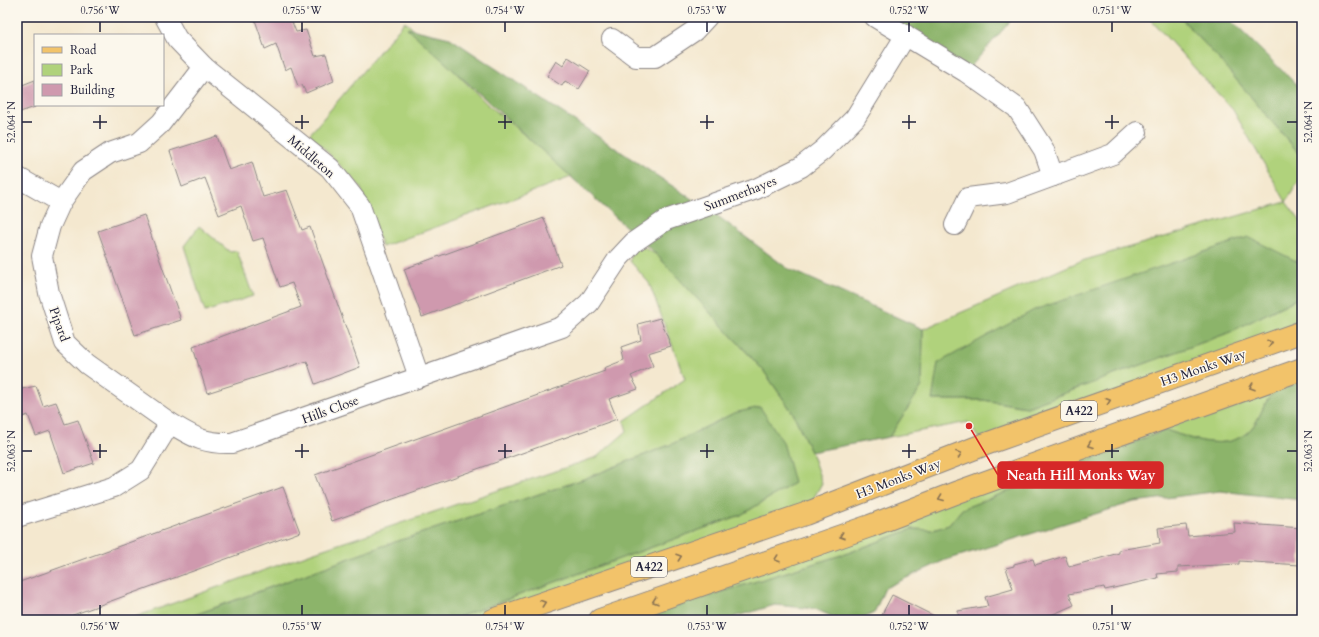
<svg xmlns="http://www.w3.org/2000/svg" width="1319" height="637" font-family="Cardo,serif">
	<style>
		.green { fill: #b0d27b; stroke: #697a5b }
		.forest { fill: #8cb46b; stroke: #576b53 }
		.building { fill: #cf99ae }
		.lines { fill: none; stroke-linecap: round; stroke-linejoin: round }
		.minor-casing { stroke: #8b8585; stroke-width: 22 }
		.primary-casing { stroke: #8b8585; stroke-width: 24 }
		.minor { stroke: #fff; stroke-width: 20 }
		.primary { stroke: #f2c36a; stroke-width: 22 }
		.oneway { stroke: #8a7252 }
		.ticks { fill: none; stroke: #22223b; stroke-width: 1.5 }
		.labels { text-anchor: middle; stroke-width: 3; stroke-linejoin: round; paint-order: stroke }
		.shield { fill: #fbf7ec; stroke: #636270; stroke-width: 1 }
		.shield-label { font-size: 12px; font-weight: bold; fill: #22223b }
		.street-label { font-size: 13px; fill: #22223b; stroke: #fbf7ec }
		.leader { fill: none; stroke: #d62828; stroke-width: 1.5 }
		.callout-dot { fill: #d62828; stroke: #fbf7ec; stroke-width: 1.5 }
		.callout { fill: #d62828; stroke: #d62828; stroke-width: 1.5 }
		.callout-label { font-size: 14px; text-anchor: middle; font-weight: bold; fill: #fff }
		.neatline { fill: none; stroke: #22223b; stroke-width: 1.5 }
		.ticks-label { font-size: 10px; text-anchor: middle; fill: #22223b }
	</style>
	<rect width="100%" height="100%" fill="#fbf7ec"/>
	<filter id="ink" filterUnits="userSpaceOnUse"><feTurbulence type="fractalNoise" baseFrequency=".025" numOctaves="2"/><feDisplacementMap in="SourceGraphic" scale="8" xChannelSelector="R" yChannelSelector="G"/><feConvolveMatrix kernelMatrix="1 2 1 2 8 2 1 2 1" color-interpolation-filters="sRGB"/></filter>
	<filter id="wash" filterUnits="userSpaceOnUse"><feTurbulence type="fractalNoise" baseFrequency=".012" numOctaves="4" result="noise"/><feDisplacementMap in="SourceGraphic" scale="16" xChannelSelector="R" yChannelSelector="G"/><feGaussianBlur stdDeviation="0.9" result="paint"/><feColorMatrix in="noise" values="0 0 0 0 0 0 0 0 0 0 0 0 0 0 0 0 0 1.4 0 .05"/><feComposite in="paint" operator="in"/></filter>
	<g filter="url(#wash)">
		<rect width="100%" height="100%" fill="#f4e8cf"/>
		<g class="green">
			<path d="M1148 17H1180L1217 57 1302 157V176L1286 202 1302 223V279L1298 262 932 400H983L1027 407 1228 333 1302 296V332L983 445 968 422 889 437 922 386 923 329 1078 262 1286 202 1233 110Z"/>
			<path d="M405 21 487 104 574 176 382 247 360 186 310 134Z"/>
			<path d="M199 226 230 252 237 251 253 296 205 312 184 246Z"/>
			<path d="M634 242 657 255 763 370 793 413 811 452 822 483 805 514 493 620H450L741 515 794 483 734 413 672 444 581 480 380 547 181 620H127L309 554 597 457 627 431 624 421 685 379 649 283 630 261Z"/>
			<path d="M1302 369V382C1294 385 1279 388 1273 393 1263 403 1260 420 1250 430 1227 453 1192 439 1166 430L962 509 949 525 933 530 912 529 848 553 673 607 639 620H600Z"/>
		</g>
		<g class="forest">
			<path d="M875 17H1014L966 72Z"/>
			<path d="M1180 17H1227L1302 90V157L1217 57Z"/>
			<path d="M407 28 450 38 719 217 787 268 923 329 922 386 889 437 811 452 793 413 763 370 657 255Z"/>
			<path d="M1248 237 1298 262 1302 279V296L1228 333 1027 407 983 400H932L938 363 1034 310Z"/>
			<path d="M1302 382V500L1220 491 1134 502 943 561 885 588 874 613 859 620H840L815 609 775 605 734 617 732 620H639L673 607 848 553 912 529 933 530 949 525 962 509 1166 430C1192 439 1227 453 1250 430 1260 420 1263 403 1273 393 1279 388 1294 385 1302 382Z"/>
			<path d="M760 407 783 442 794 483 741 515 450 620H181L380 547 581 480 672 444 734 413Z"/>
		</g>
		<g id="blocks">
			<g class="building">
				<path d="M254 17H290L296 32 306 30 315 56 326 54 334 81 306 93 302 85 298 86 291 67 285 70 276 44 265 49Z"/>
				<path d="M568 57 590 71 579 89 565 81 562 86 547 76 556 61 563 66Z"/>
				<path d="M35 80V107L17 113V87Z"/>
				<path d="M217 136 229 170 252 162 263 197 287 190 302 230 310 227 360 367 315 384 307 361 207 393 193 347 301 307 292 283 280 287 263 238 253 241 241 206 219 215 205 178 182 187 170 151Z"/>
				<path d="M144 215 181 320 135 335 98 231Z"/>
				<path d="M544 218 561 265 422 317 404 269Z"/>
				<path d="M660 318 671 346 648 353 653 366 631 376 638 389 609 399 617 419 332 521 315 475 605 371 604 368 624 360 621 347 641 340 638 324Z"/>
				<path d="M36 386 43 406 56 402 65 424 78 420 94 463 64 473 50 431 36 436 28 415 17 419V390Z"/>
				<path d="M283 487 300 532 59 620H17V583Z"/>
				<path d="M1234 523 1302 528 1300 565 1239 561V564L1178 567V572L1157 574 1158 578 1105 590 1104 587 1069 594 1074 605 1040 620H959L958 611 988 606 985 597 1013 589 1006 568 1014 566V564L1033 559 1035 565 1065 556 1069 567 1119 553V550L1160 543 1158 528 1186 525 1188 536 1235 532Z"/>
				<path d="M892 595 942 620H879Z"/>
			</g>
		</g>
	</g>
	<g filter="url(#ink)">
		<use href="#blocks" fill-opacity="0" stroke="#8b8585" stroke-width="1"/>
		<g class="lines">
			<defs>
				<g id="minor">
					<path d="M165 17 177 39 204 67 330 168 360 206 419 377"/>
					<path d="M875 17 966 72 1017 108 1044 150 1053 176"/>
					<path d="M612 39 636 57H655L694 31 707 17"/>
					<path d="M17 177 61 202"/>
					<path d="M955 225 968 198 1007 193 1113 154 1137 132"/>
					<path d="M170 423 87 364 65 343 49 293 42 256 50 226 61 202 83 171 110 153 139 143 161 123 204 67"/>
					<path d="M17 517 114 487 141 470 170 423C194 437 203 444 232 443L562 327 589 303 618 259 634 242 666 220 756 189 801 167 823 150 855 118 906 35"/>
				</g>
				<g id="primary">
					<path d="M493 620 805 514 983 445 1302 332"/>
					<path d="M600 620 870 526 958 492 1302 369"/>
				</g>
			</defs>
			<use href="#minor" class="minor-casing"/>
			<use href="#primary" class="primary-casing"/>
			<use href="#minor" class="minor"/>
			<use href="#primary" class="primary"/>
		</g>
		<defs><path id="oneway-chevron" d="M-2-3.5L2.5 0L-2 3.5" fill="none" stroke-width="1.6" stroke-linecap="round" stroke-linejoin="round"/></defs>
		<g class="oneway">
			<use href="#oneway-chevron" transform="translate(1270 343) rotate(-19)"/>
			<use href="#oneway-chevron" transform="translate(1252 387) rotate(161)"/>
			<use href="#oneway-chevron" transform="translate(1108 401) rotate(-19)"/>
			<use href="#oneway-chevron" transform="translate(1090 445) rotate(160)"/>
			<use href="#oneway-chevron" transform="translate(959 454) rotate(-21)"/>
			<use href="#oneway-chevron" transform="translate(941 498) rotate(159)"/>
			<use href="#oneway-chevron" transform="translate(842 536) rotate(161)"/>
			<use href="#oneway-chevron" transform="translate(679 557) rotate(-19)"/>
			<use href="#oneway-chevron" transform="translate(777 559) rotate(161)"/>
			<use href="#oneway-chevron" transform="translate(655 601) rotate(161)"/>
			<use href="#oneway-chevron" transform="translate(543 603) rotate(-19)"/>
		</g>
	</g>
	<path class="ticks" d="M100 22V32M302 22V32M505 22V32M707 22V32M909 22V32M1112 22V32M100 115V129M302 115V129M505 115V129M707 115V129M909 115V129M1112 115V129M22 122H32M93 122H107M295 122H309M498 122H512M700 122H714M902 122H916M1105 122H1119M1287 122H1297M100 444V458M302 444V458M505 444V458M707 444V458M909 444V458M1112 444V458M22 451H32M93 451H107M295 451H309M498 451H512M700 451H714M902 451H916M1105 451H1119M1287 451H1297M100 605V615M302 605V615M505 605V615M707 605V615M909 605V615M1112 605V615"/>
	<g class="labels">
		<g class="shield">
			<rect x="1061" y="401" width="36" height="20" rx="3"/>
			<rect x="631" y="557" width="36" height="20" rx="3"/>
		</g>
		<g class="shield-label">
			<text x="1079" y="415">A422</text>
			<text x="649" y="571">A422</text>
		</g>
		<g class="street-label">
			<text transform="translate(312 156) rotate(41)" y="5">Middleton</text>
			<text transform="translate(740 193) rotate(-21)" y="5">Summerhayes</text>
			<text transform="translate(60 324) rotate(70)" y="5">Pipard</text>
			<text transform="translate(1203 367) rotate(-19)" y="5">H3 Monks Way</text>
			<text transform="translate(330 409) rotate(-20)" y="5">Hills Close</text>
			<text transform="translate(898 478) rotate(-21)" y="5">H3 Monks Way</text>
		</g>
	</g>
	<path class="leader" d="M969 426L998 475"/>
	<circle class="callout-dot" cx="969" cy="426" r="4"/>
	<rect class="callout" x="998" y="462" width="165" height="26" rx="4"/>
	<g class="callout-label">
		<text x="1081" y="480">Neath Hill Monks Way</text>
	</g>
	<rect width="1319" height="637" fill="none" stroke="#fbf7ec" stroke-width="44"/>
	<rect x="34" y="34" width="130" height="72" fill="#fbf7ec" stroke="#a4a2a5"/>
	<rect x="42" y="47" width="20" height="6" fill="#f2c36a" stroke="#a4a2a5"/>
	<text x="70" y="54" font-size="12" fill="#22223b">Road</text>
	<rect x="42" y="64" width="20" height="12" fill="#b0d27b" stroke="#a4a2a5"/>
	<text x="70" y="74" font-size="12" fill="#22223b">Park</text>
	<rect x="42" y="84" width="20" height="12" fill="#cf99ae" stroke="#a4a2a5"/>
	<text x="70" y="94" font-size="12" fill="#22223b">Building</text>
	<rect x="22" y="22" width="1275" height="593" class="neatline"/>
	<g class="ticks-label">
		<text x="100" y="14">0.756°W</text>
		<text x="302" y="14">0.755°W</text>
		<text x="505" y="14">0.754°W</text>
		<text x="707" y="14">0.753°W</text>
		<text x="909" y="14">0.752°W</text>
		<text x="1112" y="14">0.751°W</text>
		<text transform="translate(11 122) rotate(-90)" y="4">52.064°N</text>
		<text transform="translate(1308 122) rotate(-90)" y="4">52.064°N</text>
		<text transform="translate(11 451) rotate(-90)" y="4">52.063°N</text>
		<text transform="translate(1308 451) rotate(-90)" y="4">52.063°N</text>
		<text x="100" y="630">0.756°W</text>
		<text x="302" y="630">0.755°W</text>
		<text x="505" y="630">0.754°W</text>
		<text x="707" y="630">0.753°W</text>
		<text x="909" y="630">0.752°W</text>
		<text x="1112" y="630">0.751°W</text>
	</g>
</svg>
